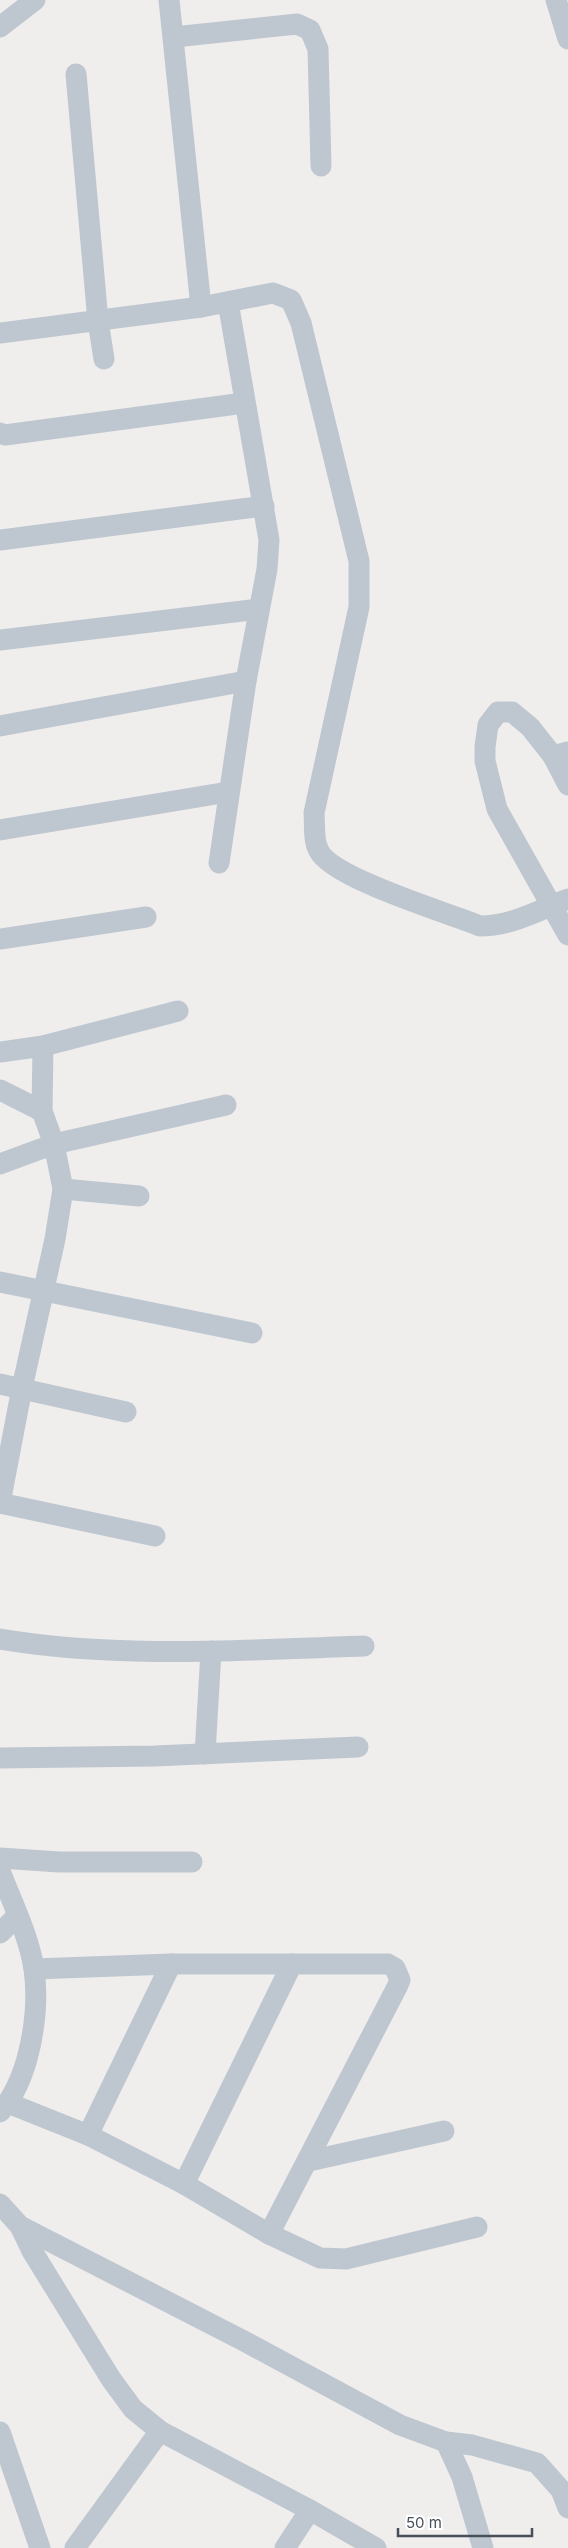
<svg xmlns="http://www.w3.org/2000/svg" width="568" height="2548" font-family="Inter,sans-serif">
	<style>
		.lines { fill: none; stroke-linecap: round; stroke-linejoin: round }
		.street { stroke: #bec7cf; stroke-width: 21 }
	</style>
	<rect width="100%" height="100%" fill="#f0eded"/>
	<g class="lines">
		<g class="street">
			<path d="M169 0 201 307"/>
			<path d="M556 0 568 39"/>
			<path d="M0 27 35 0"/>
			<path d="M174 37 297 24 310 30 318 49 321 166"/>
			<path d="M76 74 98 321 104 359"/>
			<path d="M0 333 201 307 273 293 291 300 301 323 359 561V607L314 813C315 825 313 841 319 851 332 878 448 913 480 926 512 926 539 910 568 899"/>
			<path d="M0 433 5 435 244 403"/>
			<path d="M0 540 264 506"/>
			<path d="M0 640 259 609"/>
			<path d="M0 726 246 681"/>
			<path d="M568 752 553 756 530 727 512 712H498L488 725 485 747V761L497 809 568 935"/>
			<path d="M553 756 568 785"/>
			<path d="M0 830 228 792"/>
			<path d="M219 863 246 681 267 569 269 540 228 302"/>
			<path d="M0 939 146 917"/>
			<path d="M43 1046 42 1111 54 1144 63 1189 139 1196"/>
			<path d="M0 1052 43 1046 178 1011"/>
			<path d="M0 1090 42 1111"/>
			<path d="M0 1164 54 1144 226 1105"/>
			<path d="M0 1282 252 1333"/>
			<path d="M0 1384 126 1412"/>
			<path d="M0 1503 22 1388 55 1239 63 1189"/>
			<path d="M0 1503 155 1536"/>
			<path d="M0 1639C120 1659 243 1650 364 1646"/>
			<path d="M205 1754 211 1651"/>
			<path d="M0 1758 155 1756 358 1747"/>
			<path d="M0 1858 59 1862H192"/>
			<path d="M0 1871C12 1902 29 1936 34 1969 40 2012 30 2079 0 2112"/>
			<path d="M0 1933 17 1916"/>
			<path d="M34 1969 171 1964H388L395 1968 400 1980 397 1987 269 2234"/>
			<path d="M8 2103 88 2135 184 2184 269 2234 320 2258 346 2259 477 2227"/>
			<path d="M88 2135 171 1964"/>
			<path d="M309 2161 444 2131"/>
			<path d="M184 2184 292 1964"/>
			<path d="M0 2204 20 2226 32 2251 111 2379 133 2409 160 2431 310 2510 376 2548"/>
			<path d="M20 2226 244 2341 400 2425 446 2442 472 2445 537 2463 561 2490 568 2508"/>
			<path d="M0 2432 40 2548"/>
			<path d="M446 2442 462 2477 483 2548"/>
			<path d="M75 2548 160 2431"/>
			<path d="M285 2548 310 2510"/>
		</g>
	</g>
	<path d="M398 2528v8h134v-8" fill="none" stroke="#46505a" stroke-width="2.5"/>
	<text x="406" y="2528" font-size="15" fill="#46505a" stroke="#ffffff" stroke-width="4" paint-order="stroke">50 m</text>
</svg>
